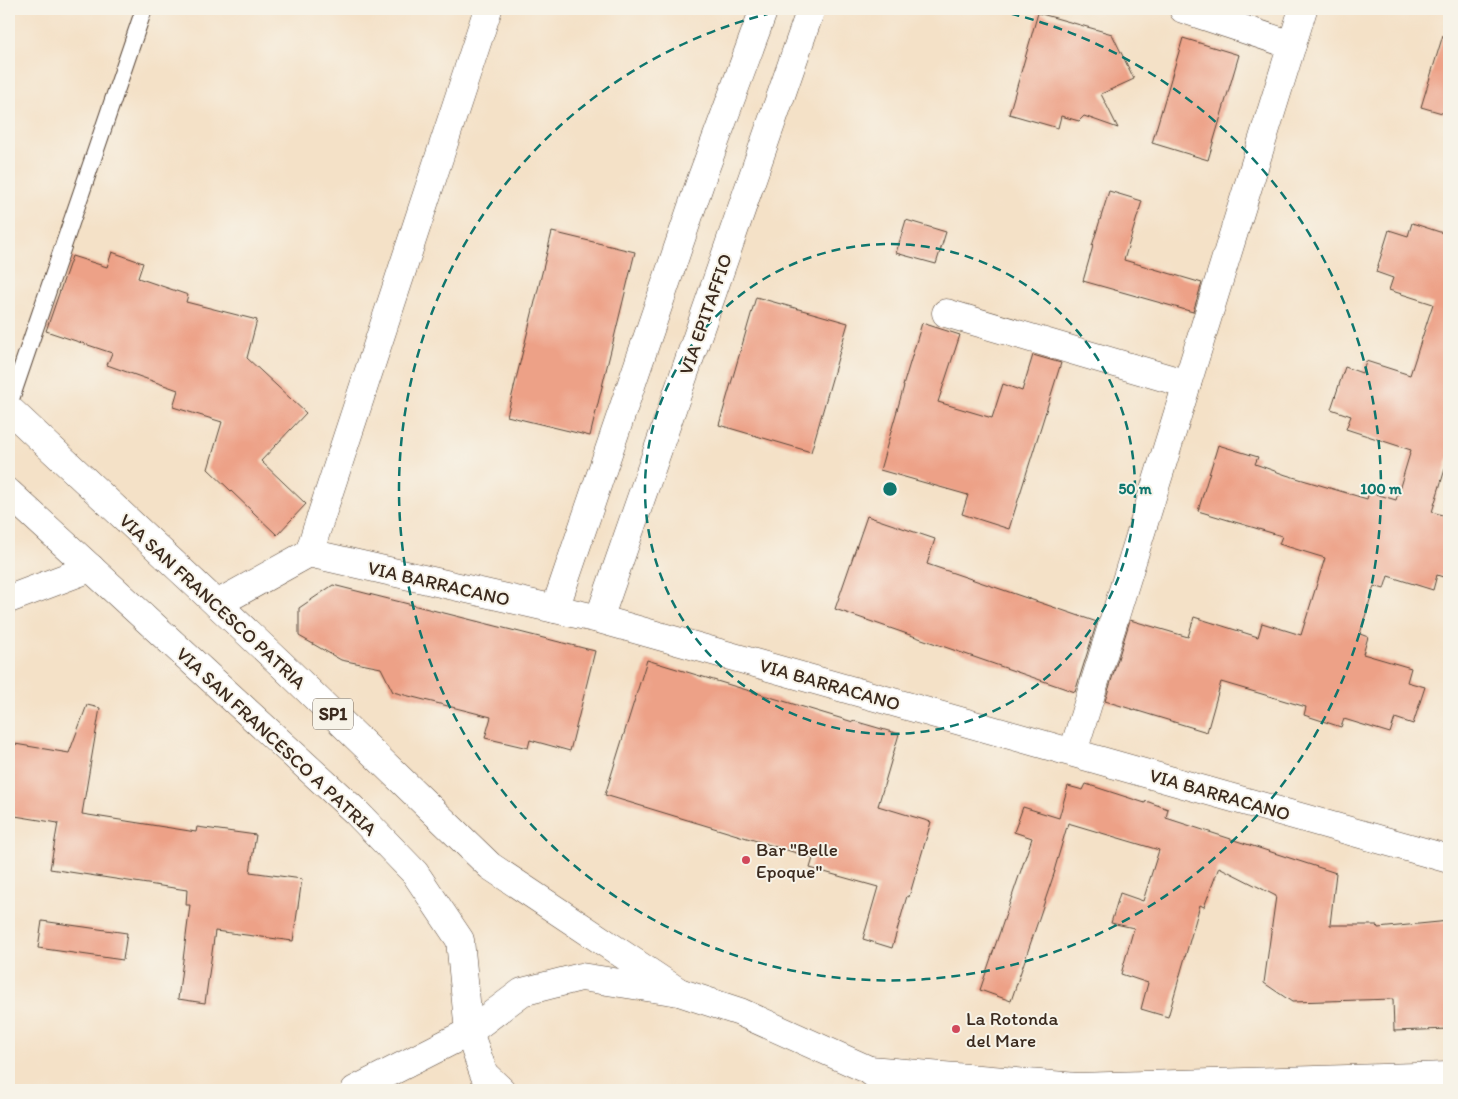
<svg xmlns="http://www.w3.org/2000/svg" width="1458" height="1099" font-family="Itim,sans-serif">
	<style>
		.building { fill: #eda187 }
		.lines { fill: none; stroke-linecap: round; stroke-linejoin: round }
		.service-casing { stroke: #574537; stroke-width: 18 }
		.minor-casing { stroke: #574537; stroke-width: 29 }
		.tertiary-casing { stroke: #574537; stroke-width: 29 }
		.secondary-casing { stroke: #574537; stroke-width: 29 }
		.primary-casing { stroke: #574537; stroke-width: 29 }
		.service { stroke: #fff; stroke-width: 16 }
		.minor { stroke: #fff; stroke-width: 28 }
		.tertiary { stroke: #fff; stroke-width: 28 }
		.secondary { stroke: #fff; stroke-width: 28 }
		.primary { stroke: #fff; stroke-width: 28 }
		.ring { fill: none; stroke: #0f766e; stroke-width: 2.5; stroke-dasharray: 9 6 }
		.poi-dot { fill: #d1495b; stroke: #f7f3e8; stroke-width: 2 }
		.labels { text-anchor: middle; stroke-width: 4; stroke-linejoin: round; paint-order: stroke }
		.shield { fill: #f7f3e8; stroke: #73665b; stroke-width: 1 }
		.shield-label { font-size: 18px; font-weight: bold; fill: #3b2a1e }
		.street-label { font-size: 19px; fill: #3b2a1e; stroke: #f7f3e8 }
		.poi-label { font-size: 19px; fill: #3b2a1e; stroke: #f7f3e8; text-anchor: start }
		.centre { fill: #0f766e; stroke: #f7f3e8; stroke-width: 2.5 }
		.ring-label { font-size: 15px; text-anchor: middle; font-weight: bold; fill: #0f766e; stroke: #f7f3e8; stroke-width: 4; stroke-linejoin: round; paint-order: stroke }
	</style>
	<rect width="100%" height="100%" fill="#f7f3e8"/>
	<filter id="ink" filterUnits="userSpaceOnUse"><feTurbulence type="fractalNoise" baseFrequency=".02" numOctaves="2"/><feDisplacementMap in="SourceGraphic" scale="10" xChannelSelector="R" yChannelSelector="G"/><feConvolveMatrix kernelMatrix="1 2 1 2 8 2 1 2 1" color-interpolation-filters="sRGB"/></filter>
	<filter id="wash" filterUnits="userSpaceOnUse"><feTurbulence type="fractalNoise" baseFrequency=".0096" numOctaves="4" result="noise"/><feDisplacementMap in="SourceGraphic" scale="20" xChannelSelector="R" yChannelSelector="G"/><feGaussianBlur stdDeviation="1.12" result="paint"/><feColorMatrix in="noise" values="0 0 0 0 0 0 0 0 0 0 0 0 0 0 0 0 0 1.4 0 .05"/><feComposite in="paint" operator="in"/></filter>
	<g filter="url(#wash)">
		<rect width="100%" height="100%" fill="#f4e1c7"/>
		<g id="blocks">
			<g class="building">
				<path d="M1038 13 1112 34 1134 79 1101 94 1118 128 1084 116 1079 121 1061 116 1058 128 1009 114Z"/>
				<path d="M1443 35 1449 36V115L1421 107Z"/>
				<path d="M1183 38 1239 55 1208 160 1152 143Z"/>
				<path d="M1109 191 1142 201 1124 260 1202 283 1193 312 1083 281 1093 246H1092Z"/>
				<path d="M906 220 946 232 936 264 896 253Z"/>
				<path d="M1412 223 1449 235V456L1432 512 1449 517V579L1437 575 1433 590 1388 576 1384 589 1374 586 1360 634 1368 637 1363 654 1411 668 1407 682 1425 687 1413 724 1395 718 1390 733 1344 719 1341 727 1304 715 1306 707 1221 682 1207 732 1105 701 1130 620 1188 637 1194 617 1258 637 1262 623 1301 635 1325 558 1279 544 1282 536 1198 511 1218 445 1258 457 1255 464 1286 475 1367 499 1369 492 1396 500 1411 450 1346 429 1351 416 1331 409 1345 367 1362 373 1366 361 1410 375 1433 304 1389 290 1393 278 1376 272 1389 230 1408 236Z"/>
				<path d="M552 232 635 252 590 436 507 416Z"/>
				<path d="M112 252 143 263 138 278 188 295 186 302 257 320 247 358 306 413 261 461 306 504 277 535 208 469 222 422 173 407 178 390 107 365 112 353 46 331 72 256 107 267Z"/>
				<path d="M756 297 848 323 811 452 719 425Z"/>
				<path d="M922 323 960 335 938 402 992 418 1003 384 1022 391 1033 355 1061 363 1009 529 962 514 968 495 880 470 904 386H903Z"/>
				<path d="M867 516 935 539 927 564 1097 622 1075 692 835 609Z"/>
				<path d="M333 585 595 651 570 751 530 740 528 748 485 738 491 717 393 692 381 668 341 660 299 636V608Z"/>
				<path d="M647 660 853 722 854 721 899 734 878 806 931 822 909 897 907 896 892 948 863 939 878 887 810 868 813 858 605 795Z"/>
				<path d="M87 705 100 708 82 814 196 832 197 827 256 835 250 872 302 879 293 941 215 931 205 1003 178 999 190 905H186L187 890 50 869 58 823 9 815V743L69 753Z"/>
				<path d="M1086 784 1145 803 1146 801 1168 809 1166 818 1336 873 1330 925H1377L1378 928 1449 921V1029L1394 1031 1393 999 1292 1002 1264 983 1276 896 1219 867 1204 907 1200 905 1168 1017 1141 1009 1148 983 1121 974 1134 928 1111 923 1120 893 1143 901 1159 850 1068 823 1054 871H1055L1011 1001 980 990 1032 838 1014 832 1023 807 1059 818 1068 786 1083 790Z"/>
				<path d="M42 921 127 933 123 960 38 948Z"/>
			</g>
		</g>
	</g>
	<g filter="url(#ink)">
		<use href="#blocks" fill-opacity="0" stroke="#574537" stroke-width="1"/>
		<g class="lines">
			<defs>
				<path id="service" d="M9 405 144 9"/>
				<g id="minor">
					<path d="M1183 9 1292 45"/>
					<path d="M946 313 1187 384"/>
					<path d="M309 553 488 9"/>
					<path d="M9 599 91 568"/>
					<path d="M217 604 309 553 599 619 1449 859"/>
					<path d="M1073 752 1303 9"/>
				</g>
				<g id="tertiary">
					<path d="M555 609 702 177 764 9"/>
					<path d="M599 619 811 9"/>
				</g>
				<g id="secondary">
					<path d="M869 1070 1077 1087 1449 1076"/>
					<path d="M355 1090 469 1032"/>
				</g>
				<g id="primary">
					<path d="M9 409 281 664 490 866 679 992"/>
					<path d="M9 493 355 811 415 873 460 940 469 1032 484 1074 501 1090"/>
					<path d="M469 1032 522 992 581 977 679 992 740 1012 869 1070 893 1090"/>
				</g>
			</defs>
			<use href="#service" class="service-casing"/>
			<use href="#minor" class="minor-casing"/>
			<use href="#tertiary" class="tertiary-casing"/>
			<use href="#secondary" class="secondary-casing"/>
			<use href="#primary" class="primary-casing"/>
			<use href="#service" class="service"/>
			<use href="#minor" class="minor"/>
			<use href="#tertiary" class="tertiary"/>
			<use href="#secondary" class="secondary"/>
			<use href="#primary" class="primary"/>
		</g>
	</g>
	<g class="ring">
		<circle cx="890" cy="489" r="245"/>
		<path d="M996 10A491 491 0 1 1 784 10"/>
	</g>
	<g class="poi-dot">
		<circle cx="746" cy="860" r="5"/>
		<circle cx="956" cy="1029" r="5"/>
	</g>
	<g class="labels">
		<rect class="shield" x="313" y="698.5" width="40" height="31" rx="4"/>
		<g class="shield-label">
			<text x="333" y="720">SP1</text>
		</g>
		<g class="street-label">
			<text transform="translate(705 314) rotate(-71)" y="7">VIA EPITAFFIO</text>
			<text transform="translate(439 583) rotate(13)" y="7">VIA BARRACANO</text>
			<text transform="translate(213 601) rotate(43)" y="7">VIA SAN FRANCESCO PATRIA</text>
			<text transform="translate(830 684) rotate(16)" y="7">VIA BARRACANO</text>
			<text transform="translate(277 741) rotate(43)" y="7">VIA SAN FRANCESCO A PATRIA</text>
			<text transform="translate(1220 794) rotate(16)" y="7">VIA BARRACANO</text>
		</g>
		<g class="poi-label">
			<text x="756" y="856">Bar "Belle<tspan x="756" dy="22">Epoque"</tspan></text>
			<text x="966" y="1025">La Rotonda<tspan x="966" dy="22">del Mare</tspan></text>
		</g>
	</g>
	<circle cx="890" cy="489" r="8" class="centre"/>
	<g class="ring-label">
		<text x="1135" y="494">50 m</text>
		<text x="1381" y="494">100 m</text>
	</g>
	<rect width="1458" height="1099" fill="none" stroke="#f7f3e8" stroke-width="30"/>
</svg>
